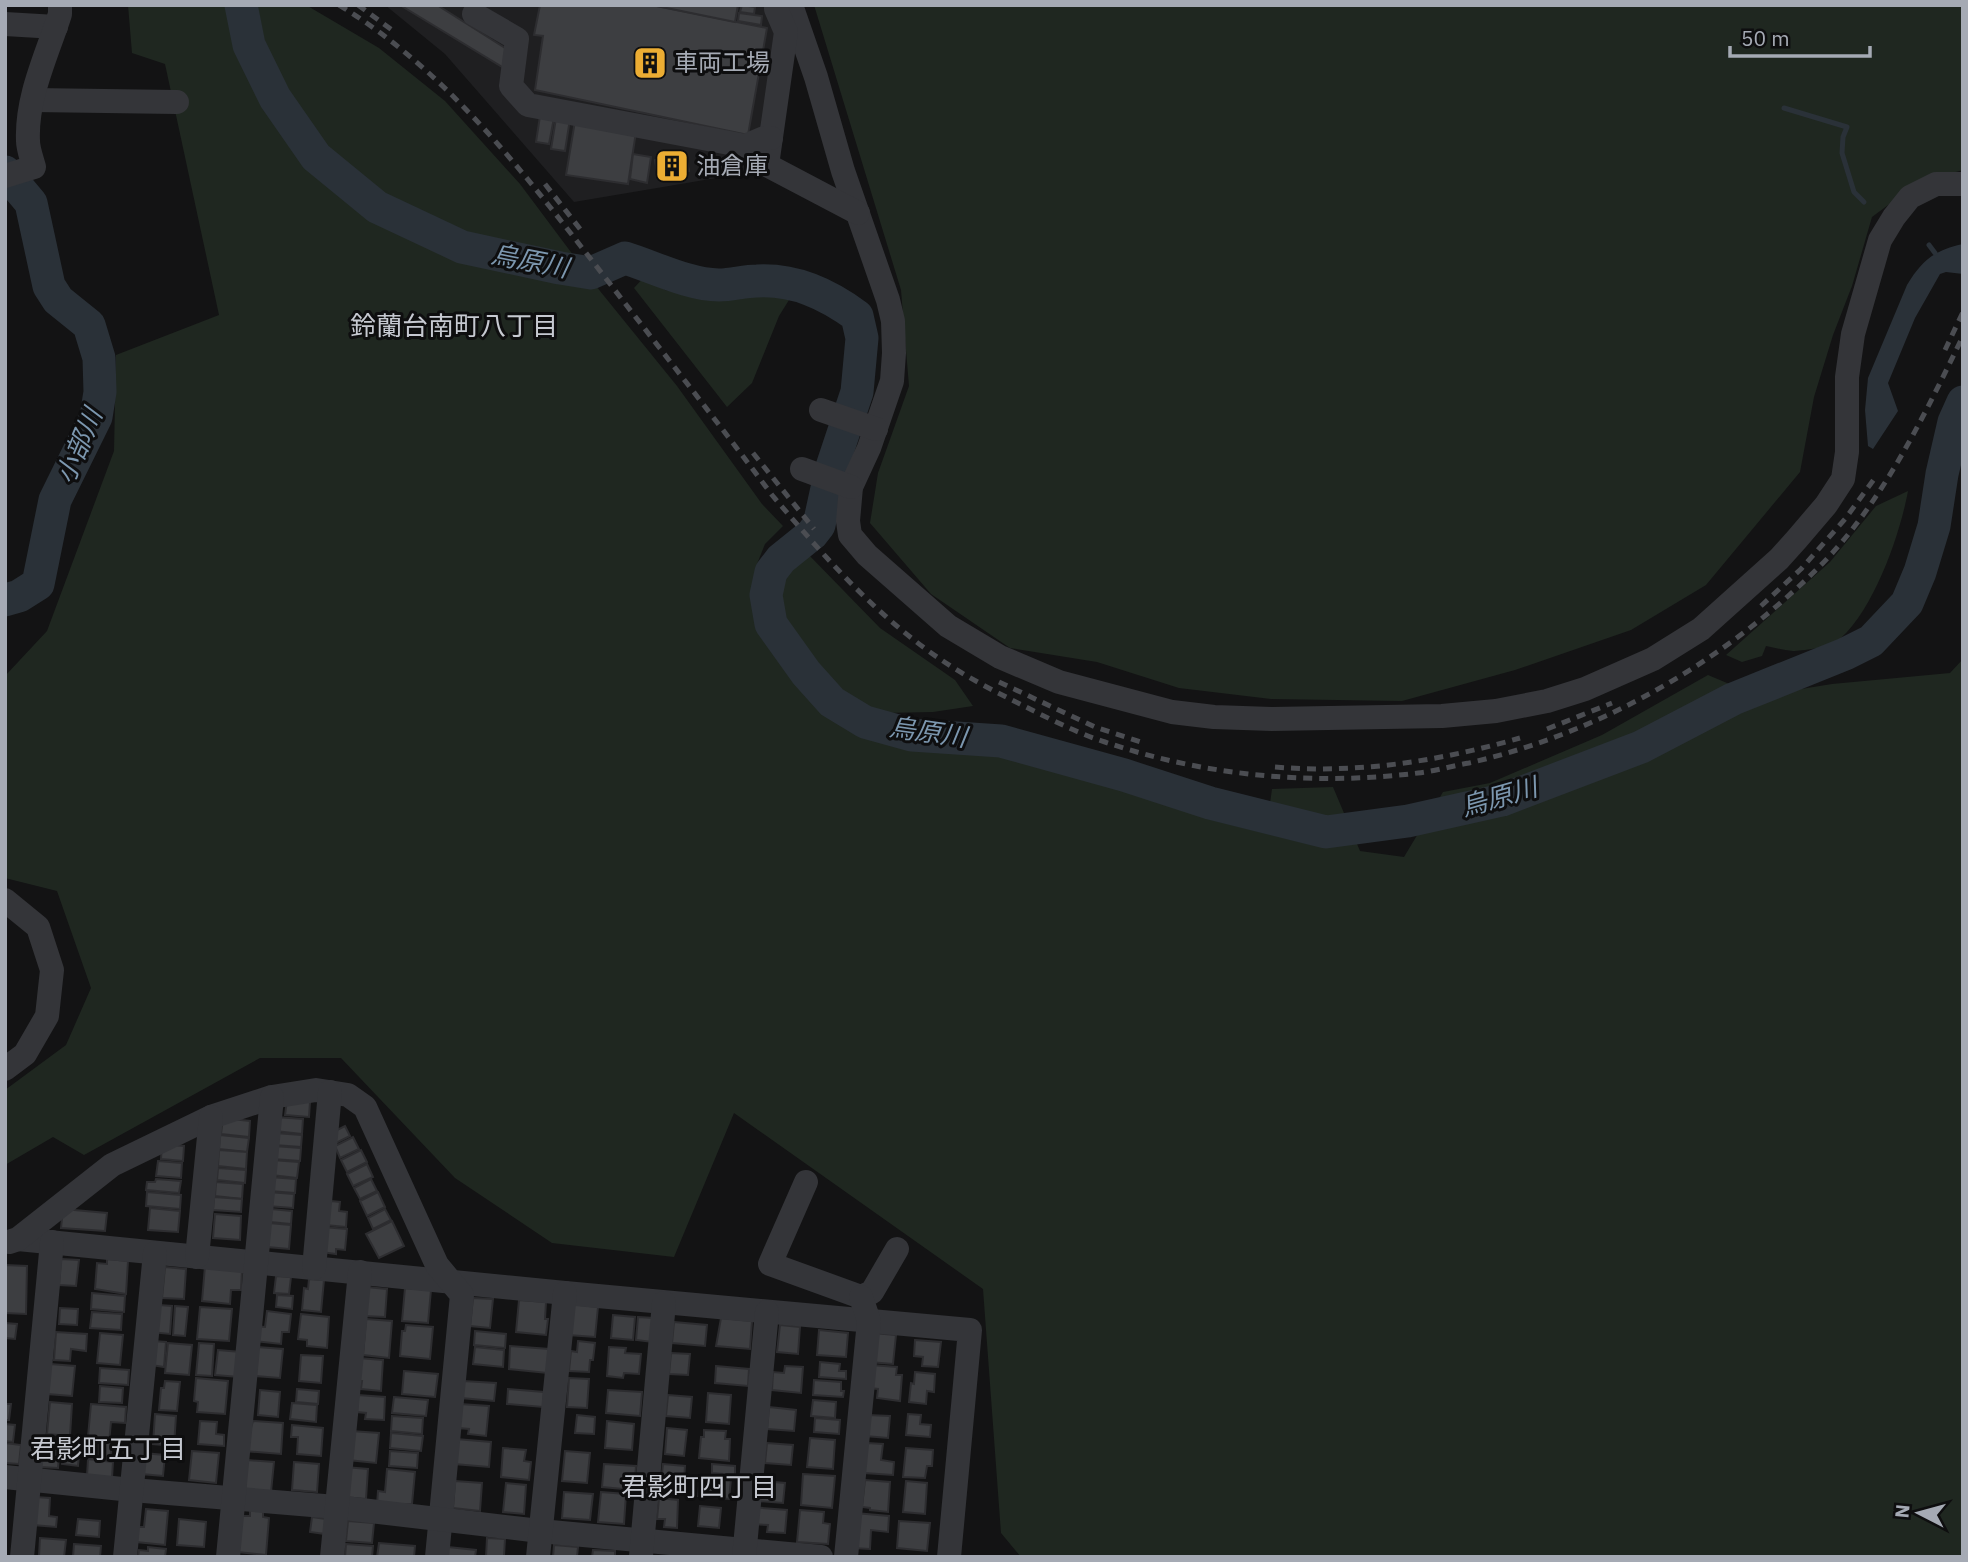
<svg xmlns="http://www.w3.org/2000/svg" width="1968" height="1562" font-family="'IBM Plex Sans','Noto Sans JP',sans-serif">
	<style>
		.built { fill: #1f1f21 }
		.green { fill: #1f2720 }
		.water { fill: #2a3138 }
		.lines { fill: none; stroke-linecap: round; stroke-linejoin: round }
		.stream { stroke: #2a3138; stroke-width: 5 }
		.river { stroke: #2a3138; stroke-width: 33 }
		.building { fill: #3d3e41; stroke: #2d2d30; stroke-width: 2 }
		.minor { stroke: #343539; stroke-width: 24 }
		.rail { stroke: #4b4d52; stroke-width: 5; stroke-dasharray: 9 7; stroke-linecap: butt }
		.labels { text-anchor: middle; stroke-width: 6; stroke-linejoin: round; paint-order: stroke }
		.poi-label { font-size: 24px; fill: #a5aab4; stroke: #0e0e0f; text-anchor: start }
		.water-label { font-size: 26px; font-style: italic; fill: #7c97af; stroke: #0e0e0f }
		.neighbourhood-label { font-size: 26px; fill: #c6c9d1; stroke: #0e0e0f }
	</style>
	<rect width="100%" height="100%" fill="#131314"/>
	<path class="built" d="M385 5H765L779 35 762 150 755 164 740 174 574 202 445 54Z"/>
	<g class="green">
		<path d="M128 5H306L379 48 445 101 520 184 600 291 677 386 762 504 783 526 765 544 757 564 752 589 762 613C778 600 776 583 788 568 793 562 801 557 806 552L880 628 955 680 973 706 933 712 882 713 874 738H1018L1118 764 1267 825 1272 789 1333 787 1360 851 1404 857 1443 792 1490 783 1602 735 1708 675 1758 696 1832 684 1950 673 1963 659V1557H1021L1001 1533 983 1289 734 1113 674 1257 552 1243 455 1178 341 1058H260L84 1155 53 1137 5 1165V1090L66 1045 91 988 57 891 5 878V676L47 631 114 451 116 355 219 315 165 64 132 53Z"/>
		<path d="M814 5H1963V170L1919 182 1872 217 1852 286 1833 335 1814 397 1800 472 1706 585 1631 630 1515 670 1402 701 1271 699 1179 688 1097 662 1010 648 931 594 870 523 878 473 909 386 901 290Z"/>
		<path d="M646 275 665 290 708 297 761 288 789 300 779 316 752 383 727 407 634 288Z"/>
		<path d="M1908 491C1900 535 1872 616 1835 643 1829 647 1801 651 1793 651 1784 650 1775 648 1766 646L1762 656 1742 662 1726 655 1830 562 1876 506Z"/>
	</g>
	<path class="water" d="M1963 244V274L1946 272 1940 274 1915 318 1888 383 1898 411 1873 449 1868 446 1865 410 1868 378 1907 285C1922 260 1935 250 1963 244Z"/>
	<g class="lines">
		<g class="stream">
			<path d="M1784 108 1847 127 1843 137 1842 153 1854 192 1864 202"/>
			<path d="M1929 245 1935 253"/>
		</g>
		<g class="river">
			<path d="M241 5 249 45 275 98 316 157 377 207 462 247 560 268 591 273 625 258C654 267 689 285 719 285 732 285 744 281 757 281 795 279 827 294 857 316L862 338 857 392 831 470 819 525 812 534 781 559 771 572 766 595 771 624 806 673 832 702 865 722 912 735 1001 741 1124 775 1210 803 1326 832 1408 821 1502 800 1641 747 1733 699 1845 654 1871 641 1907 603 1920 572 1934 526 1942 474 1954 422 1963 402"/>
			<path d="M5 172 31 203 49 286 58 300 89 325 99 358 100 392 96 417 55 500 38 584 19 596 5 600"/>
		</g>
	</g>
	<g class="building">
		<path d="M400 5H437L513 53 504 68Z"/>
		<path d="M540 5H652L767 28 748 135 535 90 543 36 534 35Z"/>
		<path d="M652 5H738L735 22Z"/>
		<path d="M742 5 755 7 754 14 740 12Z"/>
		<path d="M739 13 762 16 761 25 738 21Z"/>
		<path d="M540 116 554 118 549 144 536 142Z"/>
		<path d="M556 118 570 119 565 151 551 149Z"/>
		<path d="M575 121 636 132 628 184 566 175Z"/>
		<path d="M633 154 651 157 647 183 630 179Z"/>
		<path d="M686 155 689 171 658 178 655 160Z"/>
		<path d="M733 156 736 167 717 170 715 159Z"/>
		<path d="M287 1100 310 1102 309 1117 285 1115Z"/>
		<path d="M276 1117 303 1119 302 1134 275 1131Z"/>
		<path d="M223 1118 250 1121 249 1137 221 1134Z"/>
		<path d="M345 1126 350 1136 334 1144 329 1134Z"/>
		<path d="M275 1133 302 1135 301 1147 274 1145Z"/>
		<path d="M220 1135 249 1138 247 1152 219 1149Z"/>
		<path d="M353 1137 359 1149 340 1158 335 1146Z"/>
		<path d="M162 1144 184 1146 183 1161 161 1159Z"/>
		<path d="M274 1146 301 1148 300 1161 273 1159Z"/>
		<path d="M219 1150 247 1152 246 1169 218 1166Z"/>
		<path d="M361 1150 367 1162 347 1172 341 1160Z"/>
		<path d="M272 1160 299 1162 297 1178 271 1175Z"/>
		<path d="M158 1161 182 1163 181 1178 156 1176Z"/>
		<path d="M367 1164 373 1177 353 1186 347 1174Z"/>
		<path d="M218 1168 246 1170 245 1183 217 1180Z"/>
		<path d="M270 1177 296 1179 295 1193 269 1191Z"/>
		<path d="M156 1179 181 1181 179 1193 146 1190 147 1182H155Z"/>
		<path d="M371 1179 377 1191 360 1199 354 1188Z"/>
		<path d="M216 1182 243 1184 242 1199 215 1196Z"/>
		<path d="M147 1192 181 1195 180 1209 146 1206Z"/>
		<path d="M268 1192 294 1194 293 1208 267 1206Z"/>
		<path d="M378 1192 385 1207 367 1216 360 1201Z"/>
		<path d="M214 1197 242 1199 241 1212 213 1210Z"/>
		<path d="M331 1201 340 1202 339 1211 347 1212 346 1227 325 1225Z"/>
		<path d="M150 1208 180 1211 178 1232 148 1230Z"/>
		<path d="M63 1209 107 1213 105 1231 61 1228Z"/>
		<path d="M271 1209 292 1211 291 1224 270 1222Z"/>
		<path d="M385 1209 391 1220 373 1229 368 1218Z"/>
		<path d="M215 1214 241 1216 240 1240 213 1238Z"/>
		<path d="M392 1221 404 1246 379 1258 366 1234Z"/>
		<path d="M269 1223 291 1225 289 1249 267 1247Z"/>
		<path d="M323 1227 347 1229 345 1250 336 1249V1254L321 1252Z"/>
		<path d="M61 1259 79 1260 76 1286 59 1285Z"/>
		<path d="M107 1259 128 1261 126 1294 95 1289 97 1263 107 1264Z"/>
		<path d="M5 1265 27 1266 26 1314 5 1313Z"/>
		<path d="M205 1266 242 1270 241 1290H231L230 1304 202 1301Z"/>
		<path d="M165 1267 186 1269 184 1299 162 1298Z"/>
		<path d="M276 1276 291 1277 289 1294 274 1293Z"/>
		<path d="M309 1279 324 1280 321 1312 302 1310 304 1288 308 1289Z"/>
		<path d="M366 1287 387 1289 385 1317 363 1316Z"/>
		<path d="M405 1288 431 1290 428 1323 402 1321Z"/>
		<path d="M92 1293 125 1296 124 1312 91 1309Z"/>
		<path d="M277 1295 293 1296 292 1309 276 1307Z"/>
		<path d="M473 1298 493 1299 490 1328 470 1326Z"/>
		<path d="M519 1300 546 1302 545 1319H548L546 1335 516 1332Z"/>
		<path d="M571 1304 598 1307 595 1337 568 1335Z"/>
		<path d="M159 1305 172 1306 170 1334 150 1332Z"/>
		<path d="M175 1306 188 1307 185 1336 173 1335Z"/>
		<path d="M200 1307 232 1309 229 1341 197 1339Z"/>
		<path d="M60 1308 78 1309 77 1325 59 1324Z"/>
		<path d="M267 1311 291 1314 289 1332H282L281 1344 254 1341 256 1326 265 1327Z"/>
		<path d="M92 1312 122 1314 121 1330 90 1328Z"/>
		<path d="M301 1314 329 1317 327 1348 307 1346V1340L298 1339Z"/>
		<path d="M613 1315 635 1317 633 1340 611 1338Z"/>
		<path d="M638 1317 654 1318 652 1342 636 1340Z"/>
		<path d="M721 1318 752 1321 750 1349 716 1346Z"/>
		<path d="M366 1319 392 1321 389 1358 363 1355Z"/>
		<path d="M674 1322 707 1325 705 1346 672 1343Z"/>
		<path d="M5 1323 17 1324 15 1339 5 1338Z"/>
		<path d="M406 1325 433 1327 430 1359 400 1356 402 1331H405Z"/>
		<path d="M780 1325 800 1327 798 1354 777 1352Z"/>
		<path d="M819 1330 848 1333 846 1357 817 1355Z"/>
		<path d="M475 1331 506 1334 505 1348 474 1345Z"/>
		<path d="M56 1332 87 1334 86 1351 71 1349 70 1361 54 1360Z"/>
		<path d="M100 1333 123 1335 120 1365 97 1363Z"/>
		<path d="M873 1333 896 1335 893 1364 869 1362Z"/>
		<path d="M915 1340 941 1342 938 1367 922 1366 923 1357 914 1356Z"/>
		<path d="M153 1341 166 1342 164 1367 151 1365Z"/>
		<path d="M578 1341 595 1343 593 1360H590L589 1372 569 1371 571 1351 577 1352Z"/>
		<path d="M168 1343 192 1345 189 1375 165 1373Z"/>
		<path d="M199 1343 214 1344 212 1376 196 1375Z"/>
		<path d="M510 1346 549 1349 547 1373 509 1369Z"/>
		<path d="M257 1347 283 1349 280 1378 255 1376Z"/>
		<path d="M475 1347 504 1350 503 1367 473 1364Z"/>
		<path d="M609 1347 626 1348 625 1353 641 1354 639 1374 624 1373 623 1378 607 1376Z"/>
		<path d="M218 1350 241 1352 239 1377 215 1375Z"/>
		<path d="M671 1353 690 1354 688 1375 669 1374Z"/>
		<path d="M301 1355 323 1356 321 1383 299 1381Z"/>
		<path d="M358 1358 383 1360 381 1391 361 1389 362 1381H356Z"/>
		<path d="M820 1362 840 1364 839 1371H846V1379L819 1377Z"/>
		<path d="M50 1364 75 1366 72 1396 47 1394Z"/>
		<path d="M871 1365 897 1367 896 1375H902L900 1401 877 1398 878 1389 869 1388Z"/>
		<path d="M716 1366 749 1369 748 1386 715 1383Z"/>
		<path d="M785 1366 803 1367 801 1393 772 1390 773 1372 784 1373Z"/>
		<path d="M100 1368 129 1370 128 1385 99 1383Z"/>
		<path d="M404 1371 438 1374 435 1397 402 1394Z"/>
		<path d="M915 1372 935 1374 934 1392 927 1391 926 1404 909 1402 911 1383 914 1384Z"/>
		<path d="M196 1378 228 1381 225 1414 197 1412 198 1402 194 1401Z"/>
		<path d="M569 1378 589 1379 587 1408 567 1407Z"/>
		<path d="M814 1380 841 1382V1391H844L843 1397 813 1395Z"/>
		<path d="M165 1381 180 1382 177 1411 159 1410 161 1388H164Z"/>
		<path d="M463 1381 496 1383 494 1401 461 1398Z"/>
		<path d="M100 1386 123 1388 122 1403 99 1402Z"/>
		<path d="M297 1389 319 1391 318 1404 296 1402Z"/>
		<path d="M508 1389 544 1392 543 1407 507 1404Z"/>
		<path d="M260 1390 280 1392 278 1417 258 1415Z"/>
		<path d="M608 1390 642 1392 640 1416 606 1413Z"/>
		<path d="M708 1393 731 1395 729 1424 706 1422Z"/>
		<path d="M358 1395 385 1397 384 1420 365 1419 366 1413 357 1412Z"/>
		<path d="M668 1395 692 1397 690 1418 666 1416Z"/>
		<path d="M394 1397 428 1400 426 1416 392 1413Z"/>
		<path d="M813 1400 836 1402 835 1418 811 1416Z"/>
		<path d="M50 1402 72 1404 70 1436 47 1434Z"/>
		<path d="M292 1403 317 1405 316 1422 290 1419Z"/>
		<path d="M5 1404H11L9 1420H5Z"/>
		<path d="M91 1404 126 1407 125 1423 111 1422 109 1443 112 1444 110 1460 86 1458Z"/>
		<path d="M460 1404 489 1406 486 1436 468 1434 469 1429 458 1428Z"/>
		<path d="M769 1407 796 1410 794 1431 767 1429Z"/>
		<path d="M155 1414 176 1416 174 1446 153 1444Z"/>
		<path d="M908 1414 921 1415 920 1424 931 1425 930 1437 906 1435Z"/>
		<path d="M577 1415 595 1417 594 1434 575 1433Z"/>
		<path d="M867 1415 890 1416 888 1438 865 1436Z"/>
		<path d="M392 1416 423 1418 422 1434 391 1431Z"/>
		<path d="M815 1418 840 1420 839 1434 814 1432Z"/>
		<path d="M200 1421 217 1422 216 1434 224 1435V1446L198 1444Z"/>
		<path d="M253 1421 283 1423 281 1454 244 1451Z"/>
		<path d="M607 1421 634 1424 632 1450 605 1448Z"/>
		<path d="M5 1424 15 1425 13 1442 5 1441Z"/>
		<path d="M292 1425 323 1428 321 1456 297 1454 298 1437H291Z"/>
		<path d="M667 1428 687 1430 684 1456 665 1454Z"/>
		<path d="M704 1430 726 1431 725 1439H730L729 1461 699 1458 701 1437H704Z"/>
		<path d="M351 1431 379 1433 376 1463 348 1460Z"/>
		<path d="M391 1433 423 1436 421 1451 390 1448Z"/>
		<path d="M810 1438 835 1440 833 1469 807 1467Z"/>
		<path d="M456 1439 491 1442 489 1467 454 1464Z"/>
		<path d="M42 1440 60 1442 58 1468 40 1467Z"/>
		<path d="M64 1442 80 1444 78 1466 62 1464Z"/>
		<path d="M5 1443 21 1445 19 1464 5 1463Z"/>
		<path d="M767 1443 793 1445 791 1465 765 1463Z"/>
		<path d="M867 1443 883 1444 881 1460 894 1462 893 1475 864 1473Z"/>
		<path d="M503 1448 526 1450 524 1461 531 1462 529 1480 501 1477Z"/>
		<path d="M906 1448 933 1450 932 1466H927L925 1478 903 1477Z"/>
		<path d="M192 1451 219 1453 216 1483 189 1480Z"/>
		<path d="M390 1451 418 1453 417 1468 389 1466Z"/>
		<path d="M565 1451 590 1453 587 1483 562 1481Z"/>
		<path d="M143 1453 165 1455 163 1476 141 1474Z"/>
		<path d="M88 1459 113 1462 112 1478 87 1476Z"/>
		<path d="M247 1460 274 1462 271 1492 245 1490Z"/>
		<path d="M294 1462 319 1464 317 1492 292 1490Z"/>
		<path d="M604 1464 636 1466 634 1490 602 1487Z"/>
		<path d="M663 1464 685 1466 683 1494 660 1493Z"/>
		<path d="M712 1464 735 1466V1475L712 1473Z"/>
		<path d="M345 1467 368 1469 366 1499 343 1497Z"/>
		<path d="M387 1469 415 1472 412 1504 377 1505 378 1491 385 1492Z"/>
		<path d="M803 1474 835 1476 832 1508 801 1505Z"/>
		<path d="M700 1476 731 1479 729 1499 698 1496Z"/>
		<path d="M865 1480 890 1482 888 1512 870 1510V1508L862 1507Z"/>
		<path d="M455 1481 482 1483 480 1511 453 1508Z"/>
		<path d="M761 1481 785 1483 783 1503 759 1501Z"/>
		<path d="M906 1481 927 1483 925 1514 903 1512Z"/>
		<path d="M506 1483 526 1485 524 1514 503 1512Z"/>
		<path d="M564 1492 593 1494 590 1520 562 1518Z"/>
		<path d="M601 1492 626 1494 624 1524 598 1522Z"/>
		<path d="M35 1497 50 1498 49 1516 57 1517 56 1527 33 1525Z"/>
		<path d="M659 1498 678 1500 677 1528 664 1527 665 1519H657Z"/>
		<path d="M700 1506 721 1508 719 1528 698 1526Z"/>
		<path d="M751 1507 787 1510 785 1533 767 1532 768 1525 750 1524Z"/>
		<path d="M146 1509 168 1511 165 1545 136 1542 137 1527H144Z"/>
		<path d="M250 1509 263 1510V1517L269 1518 266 1555 238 1552 241 1516H250Z"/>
		<path d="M800 1510 824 1512 823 1523 830 1524 828 1544 797 1542Z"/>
		<path d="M855 1513 889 1516 888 1532 871 1530 870 1549 852 1548Z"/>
		<path d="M312 1517 326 1519 325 1534 310 1532Z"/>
		<path d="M78 1519 100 1521 99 1537 76 1535Z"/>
		<path d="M179 1519 206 1522 204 1547 177 1545Z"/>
		<path d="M348 1521 374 1523 372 1543 346 1541Z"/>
		<path d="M899 1521 930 1523 927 1551 897 1548Z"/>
		<path d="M40 1538 66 1540 64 1557 39 1556Z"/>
		<path d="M487 1538 505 1539 504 1556 511 1557H486Z"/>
		<path d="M379 1543 415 1546 414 1557H377Z"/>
		<path d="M74 1544 101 1546 100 1557H73Z"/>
		<path d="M346 1544 373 1546 372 1557H345Z"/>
		<path d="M554 1545 578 1547 577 1557H553Z"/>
		<path d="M148 1547 166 1549 165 1557H138L139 1550 148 1551Z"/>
		<path d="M448 1547 476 1550 475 1557H447Z"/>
		<path d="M593 1550 615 1551V1557H592Z"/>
	</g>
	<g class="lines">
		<g class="minor">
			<path d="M791 5 816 77 843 171 888 300 893 321 894 353 892 381 869 448 851 487 848 521 850 535 867 555 948 626 1000 657 1059 682 1172 712 1214 717 1272 719 1442 716 1496 711 1547 701 1585 689 1653 659 1701 629 1779 559 1797 539 1826 505 1843 479 1847 452V377L1853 334 1880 240 1894 217 1910 197 1936 184H1963"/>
			<path d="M776 9 786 32 767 165 858 213"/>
			<path d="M474 14 517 39 511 86 528 105 745 146 764 138H771"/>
			<path d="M5 24 56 27"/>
			<path d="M33 100 177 102"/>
			<path d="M5 176 34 167C32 159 28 149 28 141 26 97 47 55 60 14V5"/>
			<path d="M821 410 876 429"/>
			<path d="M802 469 851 487"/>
			<path d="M5 900 38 927 52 970 47 1016 25 1054 5 1069"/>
			<path d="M806 1182 770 1264 861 1297 872 1292 897 1249"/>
			<path d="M18 1239 565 1293 970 1330 949 1557"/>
			<path d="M9 1242 18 1239 112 1165 211 1117 272 1097 316 1090 348 1095 365 1107 437 1265 462 1295 437 1557"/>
			<path d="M197 1257 211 1117"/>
			<path d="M314 1268 330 1092"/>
			<path d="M5 1477 132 1490 336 1507 540 1531 821 1557"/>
			<path d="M641 1556 664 1303"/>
			<path d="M22 1557 52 1242"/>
			<path d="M125 1557 155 1253"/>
			<path d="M228 1557 272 1097"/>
			<path d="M332 1557 360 1272"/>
			<path d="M538 1557 565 1293"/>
			<path d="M744 1557 767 1312"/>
			<path d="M846 1557 869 1321 861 1297"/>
		</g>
		<g class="rail">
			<path d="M339 5C449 72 526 176 604 276 660 349 717 421 772 495 822 554 875 615 940 659 966 677 996 692 1024 706 1050 719 1077 733 1105 742 1204 776 1314 786 1418 773 1435 771 1452 766 1469 763 1600 733 1724 662 1819 567 1882 504 1924 416 1963 336"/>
			<path d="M358 5 396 33"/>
			<path d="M545 184 584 234"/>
			<path d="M1945 350 1963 312"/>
			<path d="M753 453 814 529"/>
			<path d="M1761 606 1801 569 1845 519 1875 478"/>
			<path d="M999 682 1095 727 1144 743"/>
			<path d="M1547 729 1612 703"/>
			<path d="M1275 767C1358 774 1440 761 1520 738"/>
		</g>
	</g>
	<defs>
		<symbol id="building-square" viewBox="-11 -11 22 22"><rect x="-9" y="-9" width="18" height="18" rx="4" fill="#ecad33" stroke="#0e0e0f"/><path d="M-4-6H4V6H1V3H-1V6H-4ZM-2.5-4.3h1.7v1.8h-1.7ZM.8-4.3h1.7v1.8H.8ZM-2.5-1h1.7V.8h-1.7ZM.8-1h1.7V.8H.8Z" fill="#111"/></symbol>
	</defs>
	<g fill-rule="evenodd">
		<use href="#building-square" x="631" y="44" width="38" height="38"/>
		<use href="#building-square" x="653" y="147" width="38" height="38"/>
	</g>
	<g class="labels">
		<g class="poi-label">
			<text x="674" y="71">車両工場</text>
			<text x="696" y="174">油倉庫</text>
		</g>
		<g class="water-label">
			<text transform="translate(530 261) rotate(11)" y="9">烏原川</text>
			<text transform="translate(79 446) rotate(-67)" y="9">小部川</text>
			<text transform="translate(928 732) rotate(8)" y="9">烏原川</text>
			<text transform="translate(1499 797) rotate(-16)" y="9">烏原川</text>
		</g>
		<g class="neighbourhood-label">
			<text x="454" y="335">鈴蘭台南町八丁目</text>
			<text x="108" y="1458">君影町五丁目</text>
			<text x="699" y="1496">君影町四丁目</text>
		</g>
	</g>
	<rect width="1968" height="1562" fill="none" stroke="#a5aab4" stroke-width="14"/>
	<g transform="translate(1919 1513) rotate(276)" stroke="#0e0e0f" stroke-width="5" paint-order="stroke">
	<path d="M0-5L12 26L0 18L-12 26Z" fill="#a5aab4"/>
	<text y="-10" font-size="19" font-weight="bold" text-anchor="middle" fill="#a5aab4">N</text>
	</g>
	<path d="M1730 46v10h140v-10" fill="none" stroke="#a5aab4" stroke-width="3.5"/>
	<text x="1741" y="46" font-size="21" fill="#a5aab4" stroke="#0e0e0f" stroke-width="5" paint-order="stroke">50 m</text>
</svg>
